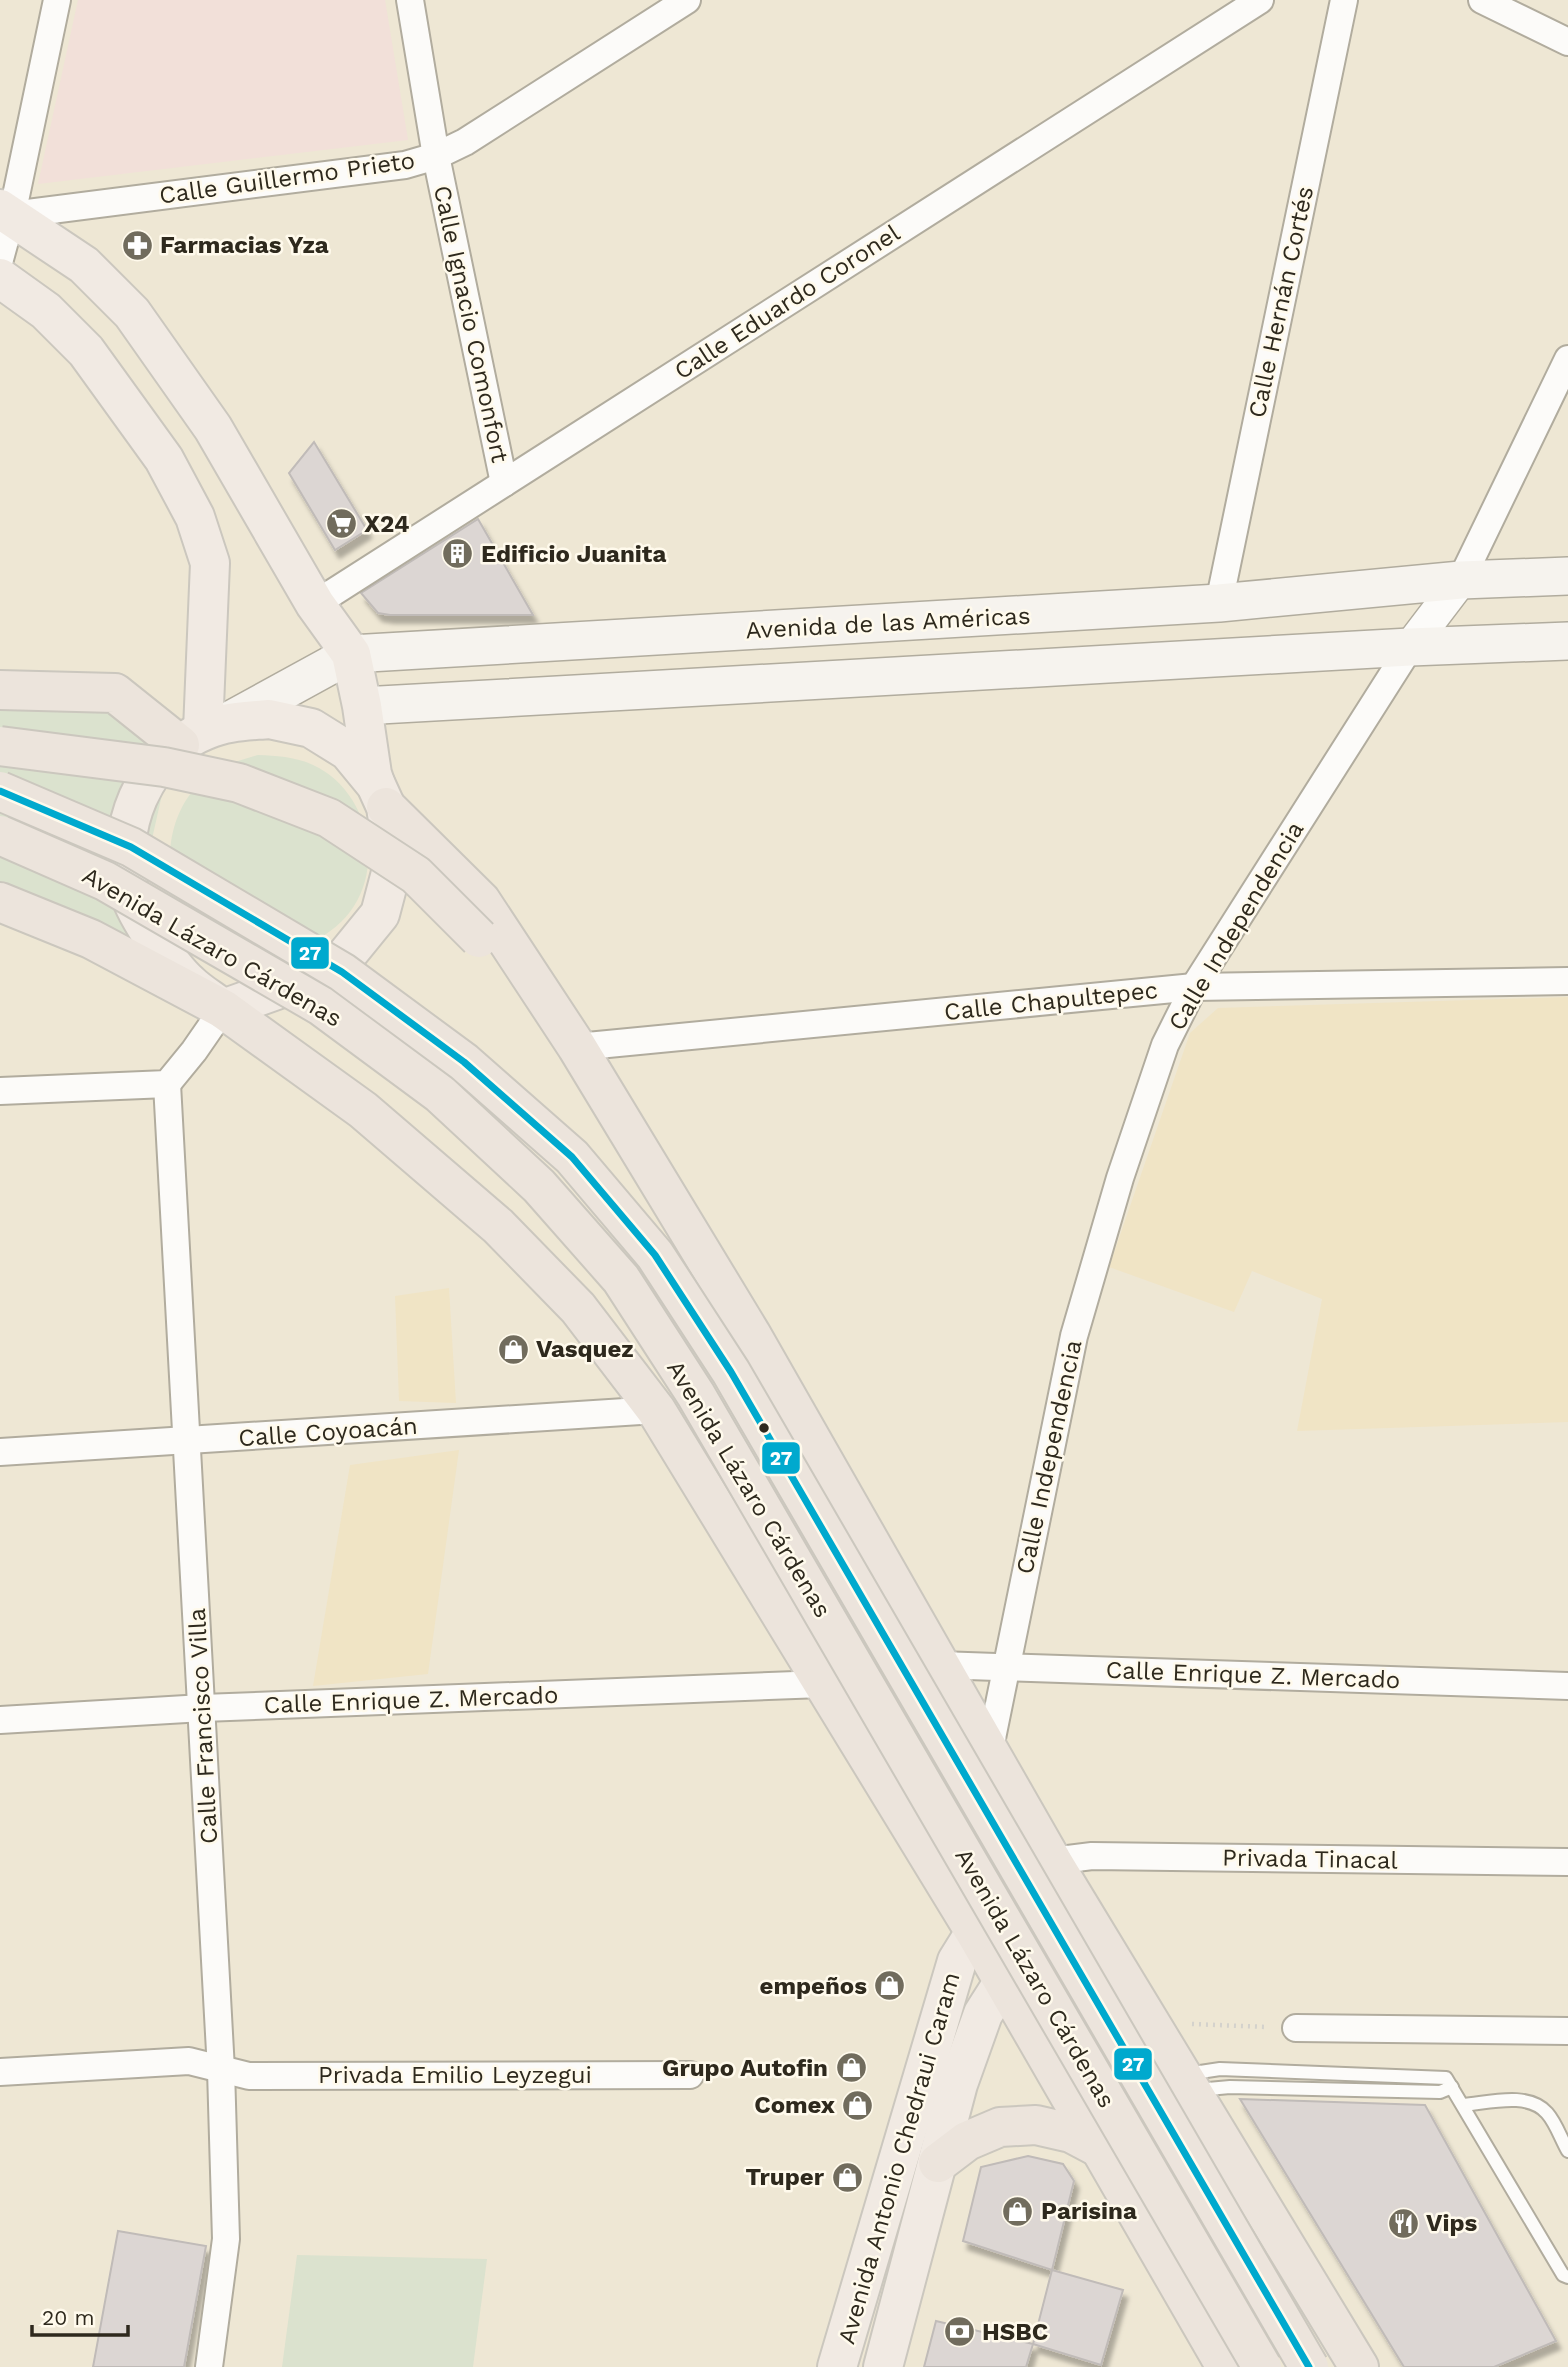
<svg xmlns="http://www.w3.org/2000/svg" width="1568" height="2367" font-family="'Work Sans',sans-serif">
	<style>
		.built { fill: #f0e4c5 }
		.education { fill: #f2e0d9 }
		.green { fill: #dbe2ce }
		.building { fill: #dcd6d3; stroke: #c0bbb8; stroke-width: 2; filter: url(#shadow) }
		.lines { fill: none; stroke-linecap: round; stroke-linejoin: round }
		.service-casing { stroke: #b1ac9e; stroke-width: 16 }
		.minor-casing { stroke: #b1ac9e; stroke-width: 30 }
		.tertiary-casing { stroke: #b1ac9e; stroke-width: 35 }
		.secondary-casing { stroke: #b1ac9e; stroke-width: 40 }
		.primary-casing { stroke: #cbc7be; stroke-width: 42 }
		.trunk-casing { stroke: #cbc7be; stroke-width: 42 }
		.path { stroke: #d4d2cc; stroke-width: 4.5; stroke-dasharray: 2 5; stroke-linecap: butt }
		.service { stroke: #fcfbf9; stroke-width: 12 }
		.minor { stroke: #fcfbf9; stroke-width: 26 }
		.tertiary { stroke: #fcfbf9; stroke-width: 32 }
		.secondary { stroke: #f6f3ee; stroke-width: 37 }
		.primary { stroke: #f1eae3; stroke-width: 38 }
		.trunk { stroke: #ece4dc; stroke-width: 38 }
		.trunk-bridge-casing { stroke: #cbc7be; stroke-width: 42; stroke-linecap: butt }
		.trunk-bridge { stroke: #ece4dc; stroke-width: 38 }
		.bus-1-casing { stroke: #fffaec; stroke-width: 12 }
		.bus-1 { stroke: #00a9ce; stroke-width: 7 }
		.bus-dot { fill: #2e291d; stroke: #fffaec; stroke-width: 2.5 }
		.labels { text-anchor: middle; stroke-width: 5; stroke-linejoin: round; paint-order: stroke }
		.street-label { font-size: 24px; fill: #2e291d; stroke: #fffaec }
		.poi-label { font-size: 24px; font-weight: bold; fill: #2e291d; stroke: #fffaec; text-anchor: start }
		.line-badge { stroke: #fffaec; stroke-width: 2.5 }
		.badge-label { font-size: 19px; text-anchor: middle; font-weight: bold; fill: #fff }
	</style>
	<defs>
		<filter id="shadow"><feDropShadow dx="4.5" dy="8" stdDeviation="2" flood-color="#0004"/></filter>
	</defs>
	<rect width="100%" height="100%" fill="#eee7d4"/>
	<g class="built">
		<path d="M1568 997V1422L1297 1431 1322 1299 1252 1271 1234 1312 1109 1267 1190 1033 1218 1008Z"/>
		<path d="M449 1288 456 1403 399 1401 395 1296Z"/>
		<path d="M459 1450 428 1674 313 1686 350 1465Z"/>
	</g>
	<path class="education" d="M78 0H385L408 140 38 184Z"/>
	<g class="green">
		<path d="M0 697 129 701 179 719 143 879 147 948 0 884Z"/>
		<path d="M258 755C279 756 300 757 319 768 366 794 383 861 354 906 344 922 330 932 315 941 304 947 281 955 269 954 260 952 241 938 232 933 221 927 188 913 183 904 160 866 169 812 201 782 217 767 237 761 258 755Z"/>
		<path d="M842 1605 1295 2367H1287L838 1608Z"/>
		<path d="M297 2255 487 2259 473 2367H282Z"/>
	</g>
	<g class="building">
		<path d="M314 442 367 530 335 550 289 473Z"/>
		<path d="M478 519 533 615H390L378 613 361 593Z"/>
		<path d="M1240 2099 1425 2105 1556 2341 1494 2367H1404Z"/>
		<path d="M1028 2156 1063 2164 1074 2181 1052 2270 963 2241 981 2167Z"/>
		<path d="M118 2231 206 2246 184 2367H93Z"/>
		<path d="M1052 2270 1123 2290 1101 2365 1033 2344Z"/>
		<path d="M936 2321 1033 2344 1026 2367H924Z"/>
	</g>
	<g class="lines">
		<defs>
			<g id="service">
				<path d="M1187 2074 1220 2069 1446 2078 1563 2275 1568 2277"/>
				<path d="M1197 2090 1230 2087 1440 2092 1452 2087"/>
				<path d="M1463 2105C1488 2103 1528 2091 1547 2113 1556 2123 1561 2139 1568 2151"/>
			</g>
			<g id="minor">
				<path d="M410 0 436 156 504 483"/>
				<path d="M1482 0 1568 42"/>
				<path d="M12 215 405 165 436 156 465 142 687 0"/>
				<path d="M0 259 12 215 57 0"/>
				<path d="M1461 580 1568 359"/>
				<path d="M1219 603 1344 0"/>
				<path d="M315 604 1260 0"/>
				<path d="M577 1047 1194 987 1568 981"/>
				<path d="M167 1084 221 2070 226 2239 209 2367"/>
				<path d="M0 1091 167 1084 194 1051 223 1009"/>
				<path d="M0 1452 656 1410"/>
				<path d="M939 1665 1568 1686"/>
				<path d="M0 1720 203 1708 822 1684"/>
				<path d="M989 1753 1074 1336 1120 1178 1165 1045 1194 987 1410 647"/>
				<path d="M1052 1861 1092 1856 1568 1862"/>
				<path d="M1296 2028 1568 2031"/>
				<path d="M0 2072 189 2061 249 2076 690 2075"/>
			</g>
			<path id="tertiary" d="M1410 647 1461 580"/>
			<g id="secondary">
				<path d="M362 706 1410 647 1568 641"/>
				<path d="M225 723 351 654 1219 603 1461 580 1568 576"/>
			</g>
			<g id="primary">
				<path d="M0 209 84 265 132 313 213 428 315 604 351 654 362 706 372 774 375 783"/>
				<path d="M0 278 46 311 86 351 164 459 195 517 210 563 203 730"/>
				<path d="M269 719 311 728 348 751 376 785 386 807 394 861 380 914 345 957 296 983 223 1009C212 1000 199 993 189 983 172 968 136 916 130 894 114 830 142 756 206 730 226 721 247 721 269 719Z"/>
				<path d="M837 2367 957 1961 975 1932 1013 1890 1052 1861"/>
				<path d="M883 2367 958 2084 983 2014 1004 1981 1038 1940 1079 1907"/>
			</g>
			<g id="trunk">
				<path d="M0 690 115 693 180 745"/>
				<path d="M386 807 481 901 577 1047 751 1334 1052 1861 1359 2367"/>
				<path d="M0 902 91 939 223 1009 363 1110 498 1226 578 1308 656 1410 975 1932 1226 2367"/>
				<path d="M938 2163 967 2141 1000 2127 1036 2125 1071 2133 1105 2151"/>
			</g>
		</defs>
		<use href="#service" class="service-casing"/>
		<use href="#minor" class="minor-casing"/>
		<use href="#tertiary" class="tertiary-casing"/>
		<use href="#secondary" class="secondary-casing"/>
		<use href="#primary" class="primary-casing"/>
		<use href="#trunk" class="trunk-casing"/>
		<path class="path" d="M1192 2024 1267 2027"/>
		<use href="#service" class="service"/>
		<use href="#minor" class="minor"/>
		<use href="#tertiary" class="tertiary"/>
		<use href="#secondary" class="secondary"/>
		<use href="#primary" class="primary"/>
		<use href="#trunk" class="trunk"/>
		<defs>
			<g id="trunk-bridge">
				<path d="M0 746 164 767 239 783 329 818 416 875 479 938"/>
				<path d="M0 791 131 847 342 972 464 1062 572 1157 655 1255 731 1372 1309 2367"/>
				<path d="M0 835 105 881 321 1006 440 1094 539 1186 621 1279 696 1395 1262 2367"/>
			</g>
		</defs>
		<use href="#trunk-bridge" class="trunk-bridge-casing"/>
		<use href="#trunk-bridge" class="trunk-bridge"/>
		<defs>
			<path id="bus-1" d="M0 791 131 847 342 972 464 1062 572 1157 655 1255 731 1372 1309 2367"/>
		</defs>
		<use href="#bus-1" class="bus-1-casing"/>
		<use href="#bus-1" class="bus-1"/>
	</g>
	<defs>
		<symbol id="pharmacy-disc" viewBox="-11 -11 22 22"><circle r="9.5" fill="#716c5d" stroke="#fffaec"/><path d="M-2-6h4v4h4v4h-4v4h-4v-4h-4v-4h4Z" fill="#fff"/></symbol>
		<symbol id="supermarket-disc" viewBox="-11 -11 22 22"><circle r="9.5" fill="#716c5d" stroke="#fffaec"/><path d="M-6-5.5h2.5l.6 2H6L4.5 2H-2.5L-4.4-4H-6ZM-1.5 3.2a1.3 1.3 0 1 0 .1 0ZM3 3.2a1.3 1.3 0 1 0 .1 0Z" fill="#fff"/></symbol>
		<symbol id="building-disc" viewBox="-11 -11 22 22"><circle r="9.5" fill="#716c5d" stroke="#fffaec"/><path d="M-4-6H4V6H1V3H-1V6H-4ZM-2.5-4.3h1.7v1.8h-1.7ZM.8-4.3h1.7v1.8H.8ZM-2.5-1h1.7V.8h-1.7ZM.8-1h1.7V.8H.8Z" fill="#fff"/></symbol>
		<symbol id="shop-disc" viewBox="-11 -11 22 22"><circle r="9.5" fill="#716c5d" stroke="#fffaec"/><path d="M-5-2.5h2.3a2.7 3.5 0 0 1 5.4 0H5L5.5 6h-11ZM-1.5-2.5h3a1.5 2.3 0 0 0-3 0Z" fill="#fff"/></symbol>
		<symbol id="restaurant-disc" viewBox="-11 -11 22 22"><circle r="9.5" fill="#716c5d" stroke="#fffaec"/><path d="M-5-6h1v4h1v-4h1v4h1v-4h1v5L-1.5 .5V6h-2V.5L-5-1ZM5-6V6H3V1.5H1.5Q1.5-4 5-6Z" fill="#fff"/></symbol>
		<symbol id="bank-disc" viewBox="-11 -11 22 22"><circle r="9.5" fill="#716c5d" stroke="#fffaec"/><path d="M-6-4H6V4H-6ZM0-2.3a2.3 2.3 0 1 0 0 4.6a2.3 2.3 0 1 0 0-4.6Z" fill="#fff"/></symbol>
	</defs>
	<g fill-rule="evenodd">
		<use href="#pharmacy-disc" x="120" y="228" width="35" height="35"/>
		<use href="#supermarket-disc" x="324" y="506" width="35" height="35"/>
		<use href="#building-disc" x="440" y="536" width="35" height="35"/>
		<use href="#shop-disc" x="496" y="1332" width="35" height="35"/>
		<use href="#shop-disc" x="872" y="1968" width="35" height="35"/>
		<use href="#shop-disc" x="834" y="2050" width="35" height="35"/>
		<use href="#shop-disc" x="840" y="2088" width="35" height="35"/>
		<use href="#shop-disc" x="830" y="2160" width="35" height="35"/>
		<use href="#shop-disc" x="1000" y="2194" width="35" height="35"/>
		<use href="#restaurant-disc" x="1386" y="2206" width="35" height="35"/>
		<use href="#bank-disc" x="942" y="2314" width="35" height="35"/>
	</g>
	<circle class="bus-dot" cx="764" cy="1428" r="6"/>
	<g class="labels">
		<g class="street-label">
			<text transform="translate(287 178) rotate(-8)" y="8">Calle Guillermo Prieto</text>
			<text transform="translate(787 302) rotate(-33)" y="8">Calle Eduardo Coronel</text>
			<text transform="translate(1281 302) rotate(-78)" y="8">Calle Hernán Cortés</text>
			<text transform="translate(471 324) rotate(78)" y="8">Calle Ignacio Comonfort</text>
			<text transform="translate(888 623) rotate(-3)" y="8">Avenida de las Américas</text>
			<text transform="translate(1236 926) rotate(-59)" y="8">Calle Independencia</text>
			<text transform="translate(212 947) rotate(30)" y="8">Avenida Lázaro Cárdenas</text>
			<text transform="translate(1051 1001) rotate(-6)" y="8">Calle Chapultepec</text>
			<text transform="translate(328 1432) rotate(-4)" y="8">Calle Coyoacán</text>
			<text transform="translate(1049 1457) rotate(-78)" y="8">Calle Independencia</text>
			<text transform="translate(749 1489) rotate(59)" y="8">Avenida Lázaro Cárdenas</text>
			<text transform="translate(1253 1675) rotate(2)" y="8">Calle Enrique Z. Mercado</text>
			<text transform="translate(411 1700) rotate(-2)" y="8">Calle Enrique Z. Mercado</text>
			<text transform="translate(203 1726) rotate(-93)" y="8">Calle Francisco Villa</text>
			<text transform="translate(1310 1859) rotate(1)" y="8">Privada Tinacal</text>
			<text transform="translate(1035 1978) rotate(60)" y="8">Avenida Lázaro Cárdenas</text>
			<text x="455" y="2083">Privada Emilio Leyzegui</text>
			<text transform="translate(899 2158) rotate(-74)" y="8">Avenida Antonio Chedraui Caram</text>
		</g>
		<g class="poi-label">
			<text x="160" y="253">Farmacias Yza</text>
			<text x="364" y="532">X24</text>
			<text x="481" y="562">Edificio Juanita</text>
			<text x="536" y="1357">Vasquez</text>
			<text x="867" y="1994" text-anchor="end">empeños</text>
			<text x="828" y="2076" text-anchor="end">Grupo Autofin</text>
			<text x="835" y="2113" text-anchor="end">Comex</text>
			<text x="824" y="2185" text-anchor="end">Truper</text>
			<text x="1041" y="2219">Parisina</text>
			<text x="1426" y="2231">Vips</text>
			<text x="982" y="2340">HSBC</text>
		</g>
	</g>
	<g class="line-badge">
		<rect x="290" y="936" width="40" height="34" rx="7" fill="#00a9ce"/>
		<rect x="761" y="1441" width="40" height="34" rx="7" fill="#00a9ce"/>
		<rect x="1113" y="2047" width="40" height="34" rx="7" fill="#00a9ce"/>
	</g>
	<g class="badge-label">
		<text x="310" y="960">27</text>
		<text x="781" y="1465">27</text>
		<text x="1133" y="2071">27</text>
	</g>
	<path d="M32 2325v10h96v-10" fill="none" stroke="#2e291d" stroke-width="3.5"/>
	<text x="42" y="2325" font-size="21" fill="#2e291d" stroke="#fffaec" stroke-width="5" paint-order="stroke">20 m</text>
</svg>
